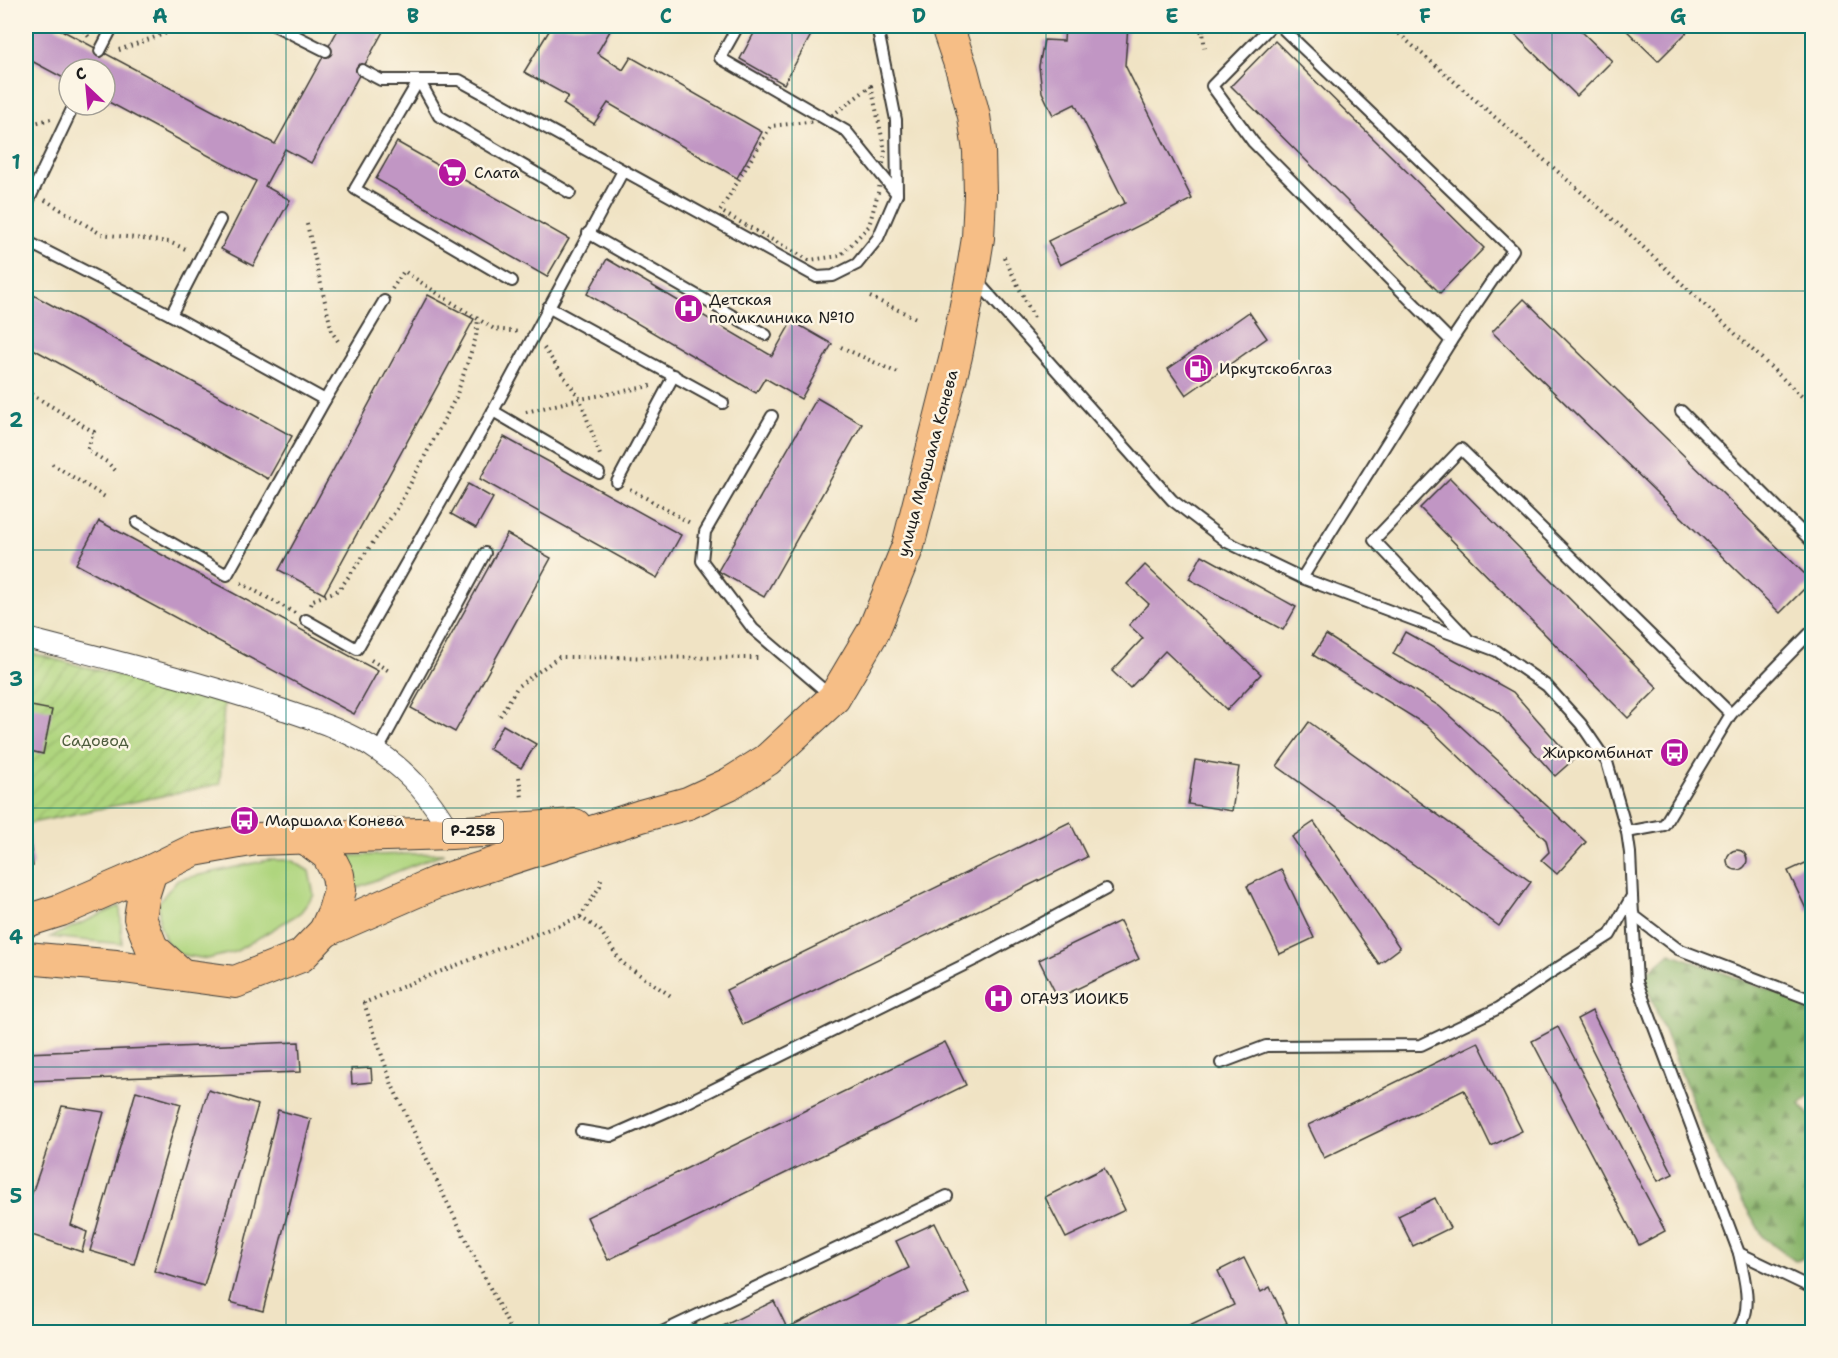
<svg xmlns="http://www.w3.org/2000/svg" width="1838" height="1358" font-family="'Shantell Sans',sans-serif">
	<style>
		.grass { fill: #afd57e; stroke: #66784d; stroke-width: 1.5 }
		.forest { fill: url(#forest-firs); stroke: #546944; stroke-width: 1.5 }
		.garden { fill: url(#garden-furrows); stroke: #66784d; stroke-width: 1.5 }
		.building { fill: #c196c4 }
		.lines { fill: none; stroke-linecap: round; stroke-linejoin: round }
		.service-casing { stroke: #3c3a35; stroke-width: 14 }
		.minor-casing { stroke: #3c3a35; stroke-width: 22 }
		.primary-casing { stroke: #3c3a35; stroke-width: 34 }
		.path { stroke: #3c3a35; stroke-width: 4; stroke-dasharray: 1.5 4.5; stroke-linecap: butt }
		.service { stroke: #fff; stroke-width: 10 }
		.minor { stroke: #fff; stroke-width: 20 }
		.primary { stroke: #f6be86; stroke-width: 32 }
		.grid { fill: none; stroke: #0f766e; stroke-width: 1.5; stroke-opacity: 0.55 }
		.labels { text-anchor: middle; stroke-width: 5; stroke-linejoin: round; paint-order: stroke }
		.shield { fill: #fcf5e5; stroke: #5f5d58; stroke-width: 1.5 }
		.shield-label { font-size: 15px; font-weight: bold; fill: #1c1c1c }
		.poi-label { font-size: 16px; fill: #1c1c1c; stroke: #fcf5e5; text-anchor: start }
		.street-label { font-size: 16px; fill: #1c1c1c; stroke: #fcf5e5 }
		.park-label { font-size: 16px; fill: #4f5d3e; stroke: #fcf5e5 }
		.neatline { fill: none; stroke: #0f766e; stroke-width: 2 }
		.grid-label { font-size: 20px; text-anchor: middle; font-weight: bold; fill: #0f766e }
	</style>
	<defs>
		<pattern id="forest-firs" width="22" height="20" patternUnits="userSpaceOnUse" patternTransform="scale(1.5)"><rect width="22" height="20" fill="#8bb66d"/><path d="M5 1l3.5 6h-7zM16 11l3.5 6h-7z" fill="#719359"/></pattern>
		<pattern id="garden-furrows" width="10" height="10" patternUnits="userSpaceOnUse" patternTransform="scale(1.5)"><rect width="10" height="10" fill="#afd57e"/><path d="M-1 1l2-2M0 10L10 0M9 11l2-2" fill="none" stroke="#96b66c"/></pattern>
	</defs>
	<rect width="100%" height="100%" fill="#fcf5e5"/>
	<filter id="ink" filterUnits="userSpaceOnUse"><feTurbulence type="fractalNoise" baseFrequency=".0167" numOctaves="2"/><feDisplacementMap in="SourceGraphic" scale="12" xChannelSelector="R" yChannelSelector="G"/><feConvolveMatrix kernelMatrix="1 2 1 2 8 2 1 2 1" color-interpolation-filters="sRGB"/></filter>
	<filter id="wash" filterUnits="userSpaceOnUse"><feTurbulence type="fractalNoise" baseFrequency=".008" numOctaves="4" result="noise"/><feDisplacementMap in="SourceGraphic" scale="24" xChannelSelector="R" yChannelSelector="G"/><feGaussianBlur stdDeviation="1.35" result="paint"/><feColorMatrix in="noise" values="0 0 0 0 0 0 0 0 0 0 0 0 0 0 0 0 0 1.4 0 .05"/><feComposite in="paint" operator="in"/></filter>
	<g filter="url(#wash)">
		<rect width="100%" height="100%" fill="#f0e3c4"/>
		<g class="grass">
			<path d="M444 853 353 889 341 856Z"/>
			<path d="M268 860H291L309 871 314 895 300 913 235 952 207 959 178 954 166 941 159 923V902L177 880Z"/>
			<path d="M120 906 122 944 50 937Z"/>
		</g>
		<path class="forest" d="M1670 953 1812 1006V1093L1800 1104 1812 1119V1255L1795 1261 1764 1238 1710 1146 1643 977Z"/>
		<path class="garden" d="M26 652 224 702 220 784 26 824Z"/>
		<g id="blocks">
			<g class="building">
				<path d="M26 26H54L275 144 340 26H386L311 163 285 149 265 186 290 200 253 266 221 249 256 181 105 100V69H69V81L26 58Z"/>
				<path d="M552 26H613L597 53 623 70 631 57 762 132 737 178 608 103 594 124 563 104 568 96 524 72Z"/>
				<path d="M758 26H816L784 84 740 59Z"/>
				<path d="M1065 26H1128L1125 65 1192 199 1060 265 1048 241 1125 203 1075 104 1053 115 1042 92 1039 66 1044 40 1064 41Z"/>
				<path d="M1506 26H1576L1612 61 1577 96Z"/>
				<path d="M1622 26H1689L1691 28 1658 61Z"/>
				<path d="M1275 41 1484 248 1440 293 1231 86Z"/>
				<path d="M397 142 569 239 547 277 376 179Z"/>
				<path d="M607 259 772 356 792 321 832 344 801 399 765 378 756 393 587 294Z"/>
				<path d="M26 291 292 436 268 479 26 345Z"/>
				<path d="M428 295 474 319 324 594 279 570Z"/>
				<path d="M1524 299 1812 581 1780 613 1492 332Z"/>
				<path d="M1249 312 1267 338 1186 395 1168 369Z"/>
				<path d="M817 398 862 424 764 597 718 571Z"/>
				<path d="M504 437 681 535 657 578 480 479Z"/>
				<path d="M1450 478 1658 688 1628 718 1420 508Z"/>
				<path d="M468 484 493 498 476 528 451 514Z"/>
				<path d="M99 521 378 671 354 714 76 564Z"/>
				<path d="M507 534 551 558 455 732 411 708Z"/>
				<path d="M1202 555 1296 607 1283 630 1189 579Z"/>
				<path d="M1145 565 1261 674 1227 710 1165 651 1130 688 1112 671 1143 638 1129 625 1149 604 1127 584Z"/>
				<path d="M1405 632 1513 692 1573 760 1555 776 1498 712 1393 654Z"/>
				<path d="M1326 635 1439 706 1586 842 1557 874 1541 860 1549 852 1546 840 1426 725 1313 655Z"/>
				<path d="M26 705 52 710 43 754 26 750Z"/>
				<path d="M1309 722 1531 882 1499 926 1277 766Z"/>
				<path d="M503 725 536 744 521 768 489 749Z"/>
				<path d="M1195 760 1239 767 1232 811 1188 804Z"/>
				<path d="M1070 822 1087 857 743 1025 726 990Z"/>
				<path d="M1314 822 1400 948 1379 964 1292 837Z"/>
				<path d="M29 834 33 866 26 867V835Z"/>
				<circle cx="1737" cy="860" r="10"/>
				<path d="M1812 860V908L1807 911 1788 871Z"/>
				<path d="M1281 869 1314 938 1280 954 1247 886Z"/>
				<path d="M1120 921 1139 959 1058 998 1039 960Z"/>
				<path d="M1592 1011 1673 1174 1658 1181 1577 1019Z"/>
				<path d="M1558 1027 1665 1231 1639 1245 1532 1041Z"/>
				<path d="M299 1042 301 1072 26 1081V1053Z"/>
				<path d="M945 1042 966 1085 608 1260 587 1217Z"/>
				<path d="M1478 1042 1522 1131 1491 1146 1464 1090 1324 1158 1308 1125Z"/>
				<path d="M371 1068 372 1082 352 1084 351 1069Z"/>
				<path d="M208 1090 258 1105 204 1286 154 1271Z"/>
				<path d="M136 1091 181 1104 134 1264 90 1251Z"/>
				<path d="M62 1106 104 1112 71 1225 87 1232 82 1252 26 1233V1204L28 1205Z"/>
				<path d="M278 1110 311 1119 263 1311 230 1302Z"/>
				<path d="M1104 1168 1125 1210 1066 1238 1045 1197Z"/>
				<path d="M1435 1198 1450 1228 1413 1246 1398 1216Z"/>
				<path d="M935 1223 969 1293 889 1332H714L713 1331 774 1301 787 1328 909 1268 896 1241Z"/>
				<path d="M1244 1258 1261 1292 1270 1287 1287 1323 1267 1332H1177L1234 1305 1218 1271Z"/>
			</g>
		</g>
	</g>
	<g filter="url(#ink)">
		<use href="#blocks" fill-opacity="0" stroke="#3c3a35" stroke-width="1.5"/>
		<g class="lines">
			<defs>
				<g id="service">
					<path d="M276 26 326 51"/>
					<path d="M738 26 720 58 846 131 897 194"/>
					<path d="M1271 26 1212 86 1253 142 1451 341"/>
					<path d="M1280 26 1513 250 1451 341 1302 578"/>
					<path d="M100 51 113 26"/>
					<path d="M362 70 381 80H459L817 277 833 276 857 264 878 238 897 194 896 120 877 26"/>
					<path d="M419 80 355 189 512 281"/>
					<path d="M419 80 439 116 570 193"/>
					<path d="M26 206 74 105"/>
					<path d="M588 233 766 335"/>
					<path d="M26 241 171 315 220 220"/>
					<path d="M976 280 1172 500 1227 542 1302 578 1497 651 1547 686 1581 724 1607 762 1627 832 1630 853 1632 896 1610 935 1553 971 1499 1008 1421 1045 1266 1046 1221 1063"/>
					<path d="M548 307 723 403"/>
					<path d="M171 315 325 400"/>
					<path d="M493 411 599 473"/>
					<path d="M1681 411 1812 542"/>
					<path d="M772 416 705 532 702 561 753 629 831 696"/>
					<path d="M617 482 674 375"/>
					<path d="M137 523 227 575 325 400 384 301"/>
					<path d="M306 620 357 649 493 411 623 171"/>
					<path d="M1467 638 1374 540 1461 449 1731 714 1664 825 1627 832"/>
					<path d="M1731 714 1812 631"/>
					<path d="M378 750 485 553"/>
					<path d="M1632 897 1637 982 1739 1253C1744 1278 1755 1311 1736 1332"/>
					<path d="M1633 915 1678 949 1812 1000"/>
					<path d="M581 1131 611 1136 686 1103 978 958 1106 889"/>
					<path d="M1739 1253 1812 1288"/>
					<path d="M662 1332 947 1196"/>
				</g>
				<path id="minor" d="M26 638C112 660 199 681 284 710 314 720 354 733 379 752 413 776 430 798 451 833"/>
				<g id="primary">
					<path d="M151 871 144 893 140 918 152 948 181 974"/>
					<path d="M26 921 61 910 151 871 194 850 256 839 451 833 575 825"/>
					<path d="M325 931 435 883 641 816 688 803 729 784 767 760 834 698 873 632 908 546 956 356 972 275 978 238 980 195 979 151 974 116 962 70 947 26"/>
					<path d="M26 958 116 966 235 982 301 956 325 931 334 911 340 890 338 875 328 855 304 837"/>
				</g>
			</defs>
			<use href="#service" class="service-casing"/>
			<use href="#minor" class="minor-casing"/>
			<use href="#primary" class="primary-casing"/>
			<g class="path">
				<path d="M80 26 89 37"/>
				<path d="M1189 26 1203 32 1205 51"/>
				<path d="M1390 26 1625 230 1812 406"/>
				<path d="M1203 32V26"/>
				<path d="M119 50 178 29"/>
				<path d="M871 86 885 151 879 189 869 226 840 256 809 260 720 211 771 126 826 120Z"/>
				<path d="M26 125 51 119"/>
				<path d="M45 200 101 234 169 242 188 250"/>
				<path d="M307 224 332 332 340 344"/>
				<path d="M1004 257 1034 318"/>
				<path d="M392 289 404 271 440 295 494 329 520 332"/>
				<path d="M870 297 918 319"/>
				<path d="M841 347 900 374"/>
				<path d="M544 348 580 399 600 455"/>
				<path d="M26 391 94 432 87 450 107 462 116 471"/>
				<path d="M526 412 580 399 651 386"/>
				<path d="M52 464 105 497"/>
				<path d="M630 489 692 524"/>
				<path d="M241 583 295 613"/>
				<path d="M311 605 313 600 339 590 397 509 456 397 476 337 478 319"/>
				<path d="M371 660 389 671"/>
				<path d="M500 716 518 686 559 657 761 658"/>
				<path d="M519 777 522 798"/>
				<path d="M580 917 600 930 621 962 671 996"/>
				<path d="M512 1332 445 1198 392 1085 364 1003 416 981 580 917 600 886 601 879"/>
			</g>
			<use href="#service" class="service"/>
			<use href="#minor" class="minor"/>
			<use href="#primary" class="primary"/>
		</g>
	</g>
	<path class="grid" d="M286 26V1332M539 26V1332M792 26V1332M1046 26V1332M1299 26V1332M1552 26V1332M26 291H1812M26 550H1812M26 808H1812M26 1067H1812"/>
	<defs>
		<symbol id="supermarket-disc" viewBox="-11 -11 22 22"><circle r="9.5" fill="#b5179e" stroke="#fcf5e5"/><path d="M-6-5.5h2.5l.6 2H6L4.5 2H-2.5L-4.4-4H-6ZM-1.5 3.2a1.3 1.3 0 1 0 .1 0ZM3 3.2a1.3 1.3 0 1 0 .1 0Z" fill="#fff"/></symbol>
		<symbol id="hospital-disc" viewBox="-11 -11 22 22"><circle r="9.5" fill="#b5179e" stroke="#fcf5e5"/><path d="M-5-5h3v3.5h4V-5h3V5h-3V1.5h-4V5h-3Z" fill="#fff"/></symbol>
		<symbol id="fuel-disc" viewBox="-11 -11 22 22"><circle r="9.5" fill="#b5179e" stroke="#fcf5e5"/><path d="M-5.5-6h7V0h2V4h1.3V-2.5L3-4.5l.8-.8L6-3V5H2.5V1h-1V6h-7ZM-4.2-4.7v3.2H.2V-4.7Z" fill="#fff"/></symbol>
		<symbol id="bus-disc" viewBox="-11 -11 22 22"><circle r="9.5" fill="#b5179e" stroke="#fcf5e5"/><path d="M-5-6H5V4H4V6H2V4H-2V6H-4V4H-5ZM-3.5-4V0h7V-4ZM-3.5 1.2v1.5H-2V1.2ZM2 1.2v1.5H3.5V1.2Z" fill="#fff"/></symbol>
	</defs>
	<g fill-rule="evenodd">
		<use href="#supermarket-disc" x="436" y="156" width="33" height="33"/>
		<use href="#hospital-disc" x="672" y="292" width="33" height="33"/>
		<use href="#fuel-disc" x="1182" y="352" width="33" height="33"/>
		<use href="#bus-disc" x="1658" y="736" width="33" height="33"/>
		<use href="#bus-disc" x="228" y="804" width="33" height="33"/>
		<use href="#hospital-disc" x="982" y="982" width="33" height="33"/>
	</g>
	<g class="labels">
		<rect class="shield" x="443" y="819" width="60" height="24" rx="4.5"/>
		<g class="shield-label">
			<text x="473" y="836">Р-258</text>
		</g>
		<g class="poi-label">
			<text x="474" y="178">Слата</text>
			<text x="709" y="305">Детская<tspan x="709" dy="18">поликлиника №10</tspan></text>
			<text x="1219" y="374">Иркутскоблгаз</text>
			<text x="1653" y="758" text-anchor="end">Жиркомбинат</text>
			<text x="265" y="826">Маршала Конева</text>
			<text x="1020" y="1004">ОГАУЗ ИОИКБ</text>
		</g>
		<g class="street-label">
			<text transform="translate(927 463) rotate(-75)" y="6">улица Маршала Конева</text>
		</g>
		<g class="park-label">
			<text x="95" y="746">Садовод</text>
		</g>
	</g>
	<rect width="1838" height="1358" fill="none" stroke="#fcf5e5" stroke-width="66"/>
	<g transform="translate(87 87) rotate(334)"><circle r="28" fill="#fcf5e5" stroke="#a29e95" stroke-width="1.5"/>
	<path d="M0-4.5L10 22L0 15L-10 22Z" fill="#b5179e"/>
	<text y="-9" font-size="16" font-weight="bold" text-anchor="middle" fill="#1c1c1c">С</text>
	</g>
	<rect x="33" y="33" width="1772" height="1292" class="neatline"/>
	<g class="grid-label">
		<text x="160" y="23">A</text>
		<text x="413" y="23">B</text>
		<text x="666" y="23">C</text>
		<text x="919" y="23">D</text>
		<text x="1172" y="23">E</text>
		<text x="1425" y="23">F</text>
		<text x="1678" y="23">G</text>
		<text x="16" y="169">1</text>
		<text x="16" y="427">2</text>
		<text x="16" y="686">3</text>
		<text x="16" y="944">4</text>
		<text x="16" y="1203">5</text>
	</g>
</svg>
